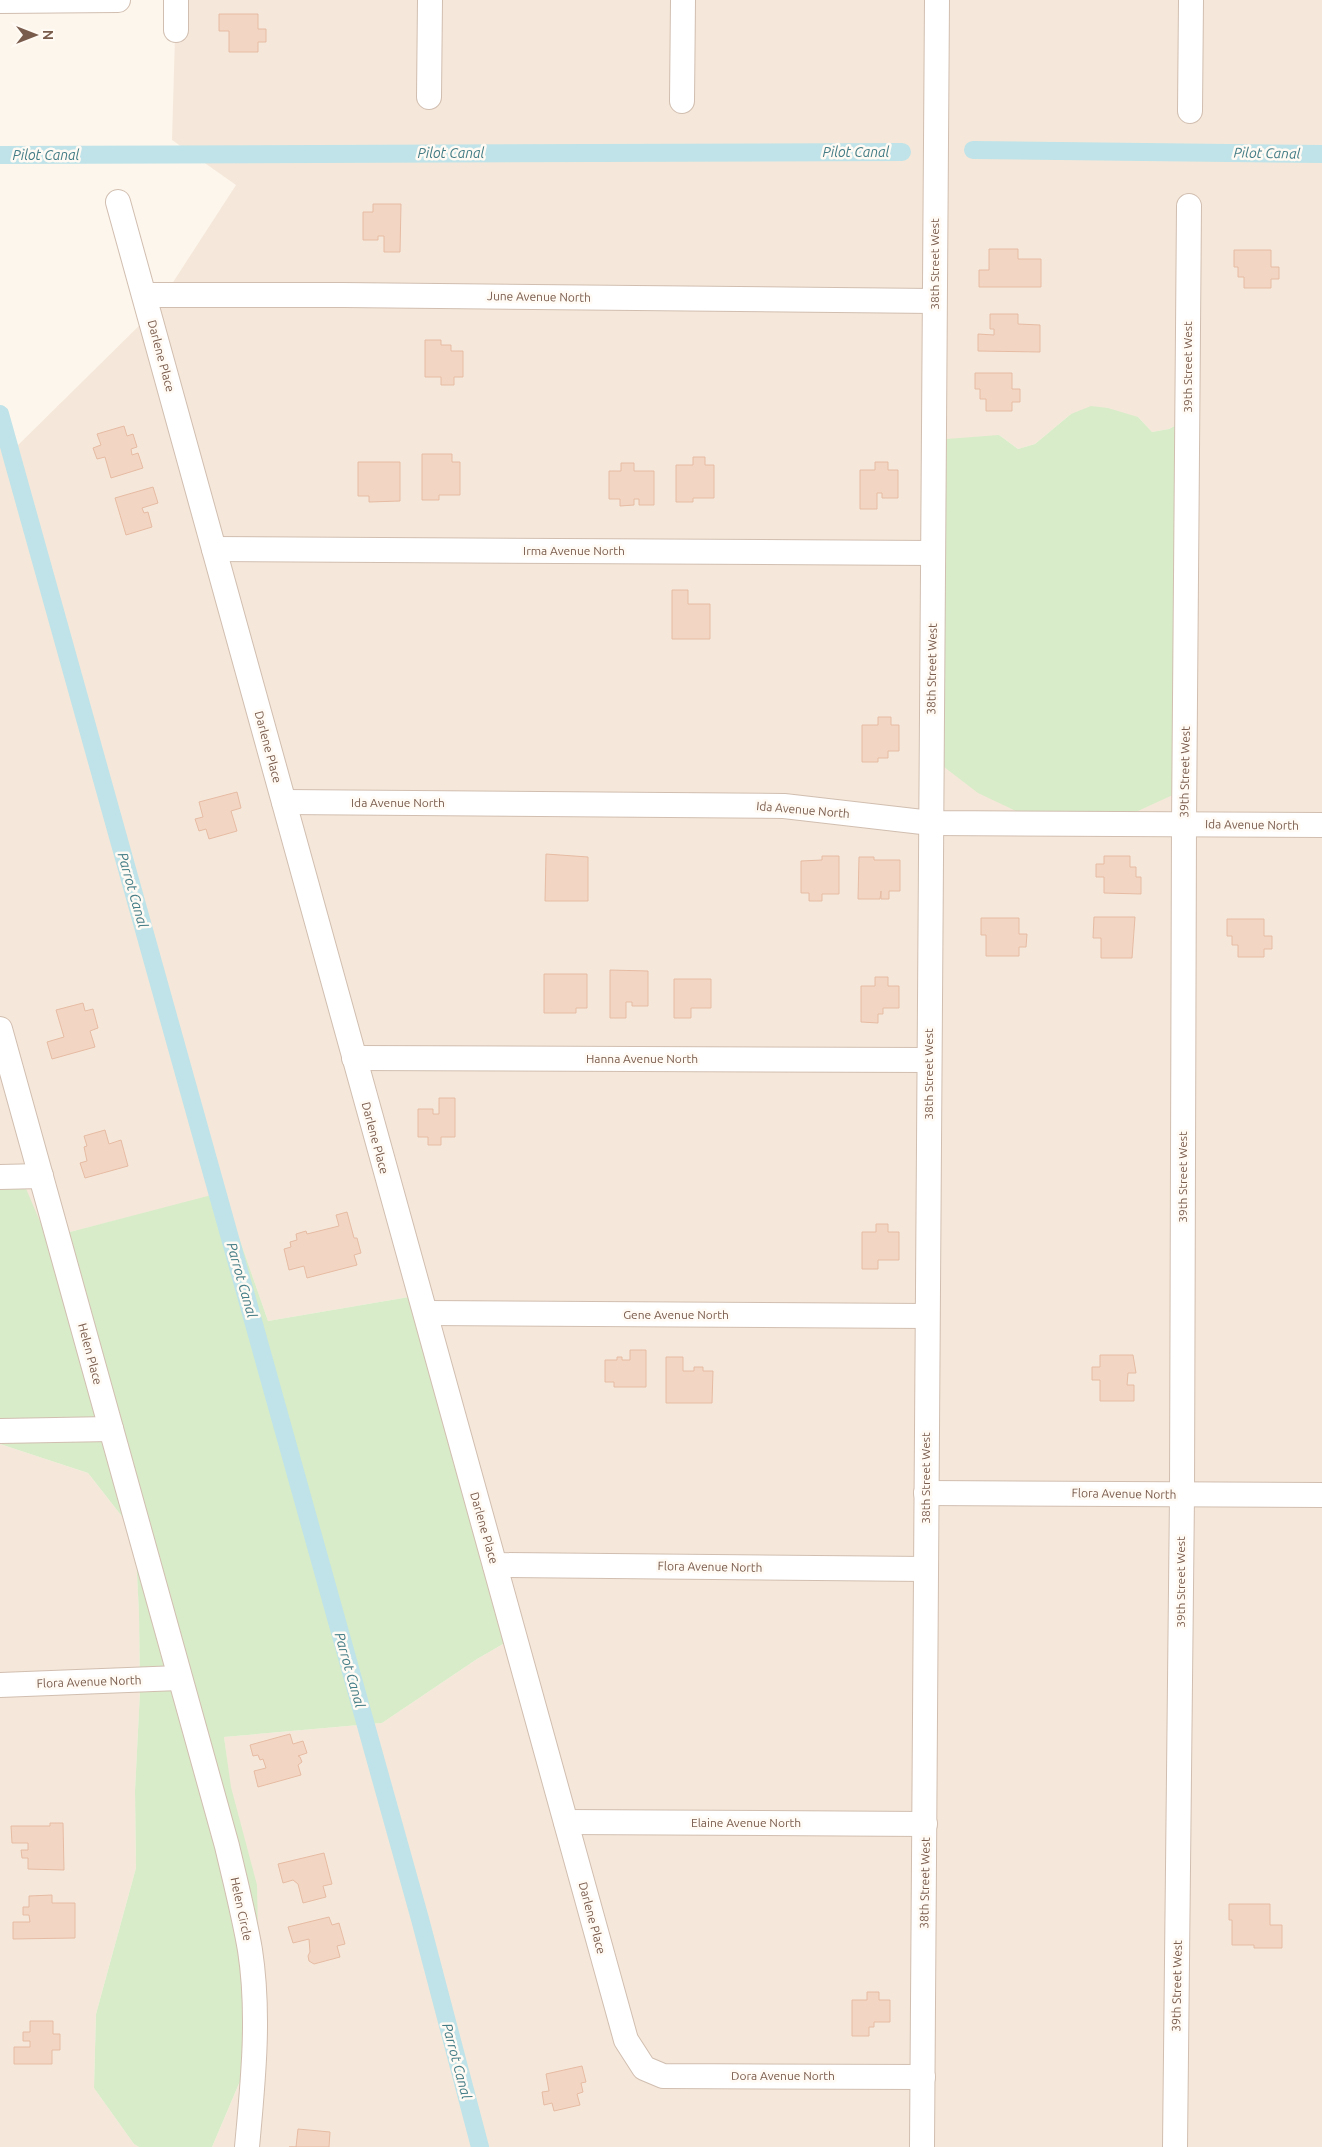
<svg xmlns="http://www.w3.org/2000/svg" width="1322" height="2147" font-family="Ubuntu,sans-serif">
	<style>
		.residential { fill: #f5e8da; fill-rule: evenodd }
		.green { fill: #d8ecc9 }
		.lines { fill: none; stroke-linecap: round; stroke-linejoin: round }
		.canal { stroke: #bfe3e8; stroke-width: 18 }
		.building { fill: #f3d5c3; stroke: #e6bba3 }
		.minor-casing { stroke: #d1beb0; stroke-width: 26 }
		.minor { stroke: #fff; stroke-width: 24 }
		.labels { text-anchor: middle; stroke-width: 5; stroke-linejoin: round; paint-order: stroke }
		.street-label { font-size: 12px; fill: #7a5c4d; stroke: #fffaf3 }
		.water-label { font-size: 14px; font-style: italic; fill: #437c86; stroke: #fffaf3 }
	</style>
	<rect width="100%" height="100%" fill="#fdf6ec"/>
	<g class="residential">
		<path d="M176 0H1322V2147H212L260 2034 224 1737 382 1723 477 1659 515 1637 409 1297 268 1321 223 1193 47 1238 0 1167V420L10 453 155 310 236 185 172 140ZM1071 414 1138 417 1152 432 1169 429 1184 421 937 567 999 435 1018 449 1035 444Z"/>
		<path d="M0 1444 88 1473 135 1533 139 1614 140 1691 135 1791 136 1868 96 2014 94 2088 134 2144 139 2147H0Z"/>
	</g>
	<g class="green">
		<path d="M1091 406 1108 408 1138 417 1152 432 1169 429 1184 421 1188 788 1127 816 1020 813 978 793 931 757 946 439 999 435 1018 449 1035 444 1071 414Z"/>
		<path d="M16 1165 47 1238 223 1192 268 1321 409 1297 515 1637 477 1659 382 1723 224 1737 231 1787 257 1885 260 2034 212 2147H139L134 2144 94 2088 96 2014 136 1868 135 1791 140 1691 139 1614 135 1533 88 1473 0 1444V1167Z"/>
	</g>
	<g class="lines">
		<g class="canal">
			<path d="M973 150 1322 154"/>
			<path d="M0 155 902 152"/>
			<path d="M0 414 420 1919 480 2147"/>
		</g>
	</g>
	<g class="building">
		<path d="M219 14H258V29H266V42H258V52H229V31H219Z"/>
		<path d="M373 204H401L400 252H384V236H378V240H363V212H373Z"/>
		<path d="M989 249H1018V259H1041V287H979V270H989Z"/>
		<path d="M1234 250H1271V267H1279V279H1271V288H1244V277H1238V267H1234Z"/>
		<path d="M990 314H1018V324L1040 325V352L978 351V334L994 335V329H990Z"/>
		<path d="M425 340H441V345H451V351H463V377H454V385H441V377H425Z"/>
		<path d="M975 373H1012V389H1020V402H1012V411H986V399H980V389H975Z"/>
		<path d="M124 426 127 436 133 434 137 447 131 449 132 455 138 453 143 468 111 478 105 457 97 459 93 448 101 445 97 434Z"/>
		<path d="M422 454H452V462H460V495H439V500H422Z"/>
		<path d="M693 457H705V465H714V498H693V502H676V465H693Z"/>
		<path d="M358 462H400V501L369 502V496H358Z"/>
		<path d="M875 462H888V470H898V498H882V493H877V509H860V470H875Z"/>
		<path d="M621 463H634V471H654V505H639V499H634V505L620 506V499H609V471H621Z"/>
		<path d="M153 487 158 503 142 508 144 513 148 512 152 527 126 535 115 498Z"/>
		<path d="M672 590H688V604H710V639H672Z"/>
		<path d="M878 717H891V725H899V751H888V758H878V762H862V725H878Z"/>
		<path d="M237 792 241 808 231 811 237 831 209 839 206 829 199 831 195 819 203 817 199 802Z"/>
		<path d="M546 854 588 857V901H545Z"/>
		<path d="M822 856H839V894H822V901H809V893H801V861L822 860Z"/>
		<path d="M1104 856H1130V867H1136V877H1141V894L1104 893V877H1096V864H1104Z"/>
		<path d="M859 857H874V860H900V891H889V899H881V891L880 899H858Z"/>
		<path d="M1094 917H1135L1132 958H1101V938H1093Z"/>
		<path d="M981 918H1019V934H1027L1026 947H1019V956H986V935H981Z"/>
		<path d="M1227 919H1264V936H1272V949H1264V957H1238V945H1232V936H1227Z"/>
		<path d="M610 970 648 971V1006H632V1002H626V1018H610Z"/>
		<path d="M544 974H587V1008H576V1013H544Z"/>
		<path d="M875 977H888V986H899V1008H883V1014H878V1023L861 1022V986H875Z"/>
		<path d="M674 979H711V1008H691V1018H674Z"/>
		<path d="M83 1003 85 1011 93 1009 98 1028 90 1031 95 1047 52 1059 47 1042 64 1037 56 1010Z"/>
		<path d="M439 1098H455V1137H441V1145H428V1137H418V1109H433V1114H439Z"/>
		<path d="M105 1130 109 1144 121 1140 128 1166 85 1178 80 1163 87 1161 84 1147 87 1146 84 1136Z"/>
		<path d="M347 1212 354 1238H357L361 1253 354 1255 357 1265 307 1278 304 1266 289 1270 284 1249 291 1247 290 1242 297 1240 296 1234 306 1231 307 1234 339 1226 336 1215Z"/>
		<path d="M876 1224H888V1232H899V1260H878V1269H862V1232H876Z"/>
		<path d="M630 1350H646V1387H614V1382H605V1360H617V1357H622V1360H630Z"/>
		<path d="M1100 1355H1133L1136 1373H1128L1127 1385H1134V1401H1100V1380H1092V1367H1100Z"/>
		<path d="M666 1357H683V1371H694V1367H703V1371H713L712 1403H666Z"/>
		<path d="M290 1734 293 1744 303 1741 307 1753 298 1756 300 1757 302 1762 298 1765 301 1775 258 1787 254 1771 266 1768 263 1759 260 1760 258 1755 253 1756 250 1745Z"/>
		<path d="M50 1823H63L64 1870 28 1869V1858H22L21 1850H28V1843H12L11 1826H50Z"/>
		<path d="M324 1853 332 1884 323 1886 326 1897 303 1903 298 1884 293 1880 283 1883 278 1864Z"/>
		<path d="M52 1895V1903H75V1938L13 1939V1922H30L29 1915H23V1907H29V1896Z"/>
		<path d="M1229 1904H1270V1925H1282V1948H1254V1945H1232V1920H1229Z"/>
		<path d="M329 1917 332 1925 339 1923 345 1944 337 1946 340 1957 314 1964 309 1961 308 1956 310 1952 309 1939 293 1943 288 1927Z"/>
		<path d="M867 1992H879V2000H890V2022H874V2027H869V2036H852V2000H867Z"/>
		<path d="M30 2021H53V2034H60V2050H52V2064H14V2047H30V2041H23V2032H30Z"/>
		<path d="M582 2066 586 2082 581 2083 583 2092 577 2094 580 2105 554 2111 552 2103 544 2105 542 2092 549 2091 546 2074Z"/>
		<path d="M298 2129 330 2132 329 2147H289H296Z"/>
	</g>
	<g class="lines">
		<defs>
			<g id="minor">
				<path d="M0 1 118 0"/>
				<path d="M176 30V0"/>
				<path d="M429 97 430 0"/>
				<path d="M682 101 683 0"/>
				<path d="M1190 111 1191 0"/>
				<path d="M118 202 626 2040 644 2068 663 2076 923 2077"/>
				<path d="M145 295H343L934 301"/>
				<path d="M214 549 933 553"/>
				<path d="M284 802 784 806 931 823 1322 825"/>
				<path d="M0 1029 227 1846C235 1880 244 1915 250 1950 260 2015 253 2082 247 2147"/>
				<path d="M354 1058 929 1060"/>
				<path d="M0 1177 41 1176"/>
				<path d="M426 1313 927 1316"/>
				<path d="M0 1431 111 1429"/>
				<path d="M926 1493 1322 1495"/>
				<path d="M495 1565 926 1569"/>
				<path d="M0 1685 179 1678"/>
				<path d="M566 1822 925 1824"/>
				<path d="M922 2147 937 0"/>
				<path d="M1175 2147 1182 1495 1184 824 1189 206"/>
			</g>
		</defs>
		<use href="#minor" class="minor-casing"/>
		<use href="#minor" class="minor"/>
	</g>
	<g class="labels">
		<g class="street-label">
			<text transform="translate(935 264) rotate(-90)" y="4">38th Street West</text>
			<text transform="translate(539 297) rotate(1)" y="4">June Avenue North</text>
			<text transform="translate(161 356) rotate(75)" y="4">Darlene Place</text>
			<text transform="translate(1188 367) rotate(-90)" y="4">39th Street West</text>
			<text x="574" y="555">Irma Avenue North</text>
			<text transform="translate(932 669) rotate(-89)" y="4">38th Street West</text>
			<text transform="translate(268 747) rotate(75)" y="4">Darlene Place</text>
			<text transform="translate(1185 772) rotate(-89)" y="4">39th Street West</text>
			<text x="398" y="807">Ida Avenue North</text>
			<text transform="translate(803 810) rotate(5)" y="4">Ida Avenue North</text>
			<text transform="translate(1252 825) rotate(1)" y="4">Ida Avenue North</text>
			<text x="642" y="1063">Hanna Avenue North</text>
			<text transform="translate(929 1074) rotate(-90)" y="4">38th Street West</text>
			<text transform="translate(375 1138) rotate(75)" y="4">Darlene Place</text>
			<text transform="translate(1183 1177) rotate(-90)" y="4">39th Street West</text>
			<text x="676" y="1319">Gene Avenue North</text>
			<text transform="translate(90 1354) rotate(75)" y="4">Helen Place</text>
			<text transform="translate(926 1478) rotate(-90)" y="4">38th Street West</text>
			<text transform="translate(1124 1494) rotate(1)" y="4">Flora Avenue North</text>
			<text transform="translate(484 1528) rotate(74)" y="4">Darlene Place</text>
			<text transform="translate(710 1567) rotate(1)" y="4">Flora Avenue North</text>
			<text transform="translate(1181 1582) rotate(-90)" y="4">39th Street West</text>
			<text transform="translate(89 1682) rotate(-2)" y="4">Flora Avenue North</text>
			<text x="746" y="1827">Elaine Avenue North</text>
			<text transform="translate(925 1883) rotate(-89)" y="4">38th Street West</text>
			<text transform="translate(241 1909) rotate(78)" y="4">Helen Circle</text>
			<text transform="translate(592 1918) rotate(75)" y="4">Darlene Place</text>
			<text transform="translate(1177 1986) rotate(-89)" y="4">39th Street West</text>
			<text x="783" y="2080">Dora Avenue North</text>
		</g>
		<g class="water-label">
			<text x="856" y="157">Pilot Canal</text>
			<text x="451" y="158">Pilot Canal</text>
			<text transform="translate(1267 153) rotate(1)" y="5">Pilot Canal</text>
			<text x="46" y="160">Pilot Canal</text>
			<text transform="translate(133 890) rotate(74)" y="5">Parrot Canal</text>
			<text transform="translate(242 1280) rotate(74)" y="5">Parrot Canal</text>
			<text transform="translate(350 1670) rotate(74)" y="5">Parrot Canal</text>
			<text transform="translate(457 2061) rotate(75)" y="5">Parrot Canal</text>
		</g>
	</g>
	<g transform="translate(35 35) rotate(90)" stroke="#fffaf3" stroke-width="4" paint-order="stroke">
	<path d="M0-4L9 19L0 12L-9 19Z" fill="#7a5c4d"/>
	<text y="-8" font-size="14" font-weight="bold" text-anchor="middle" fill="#7a5c4d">N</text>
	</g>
</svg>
